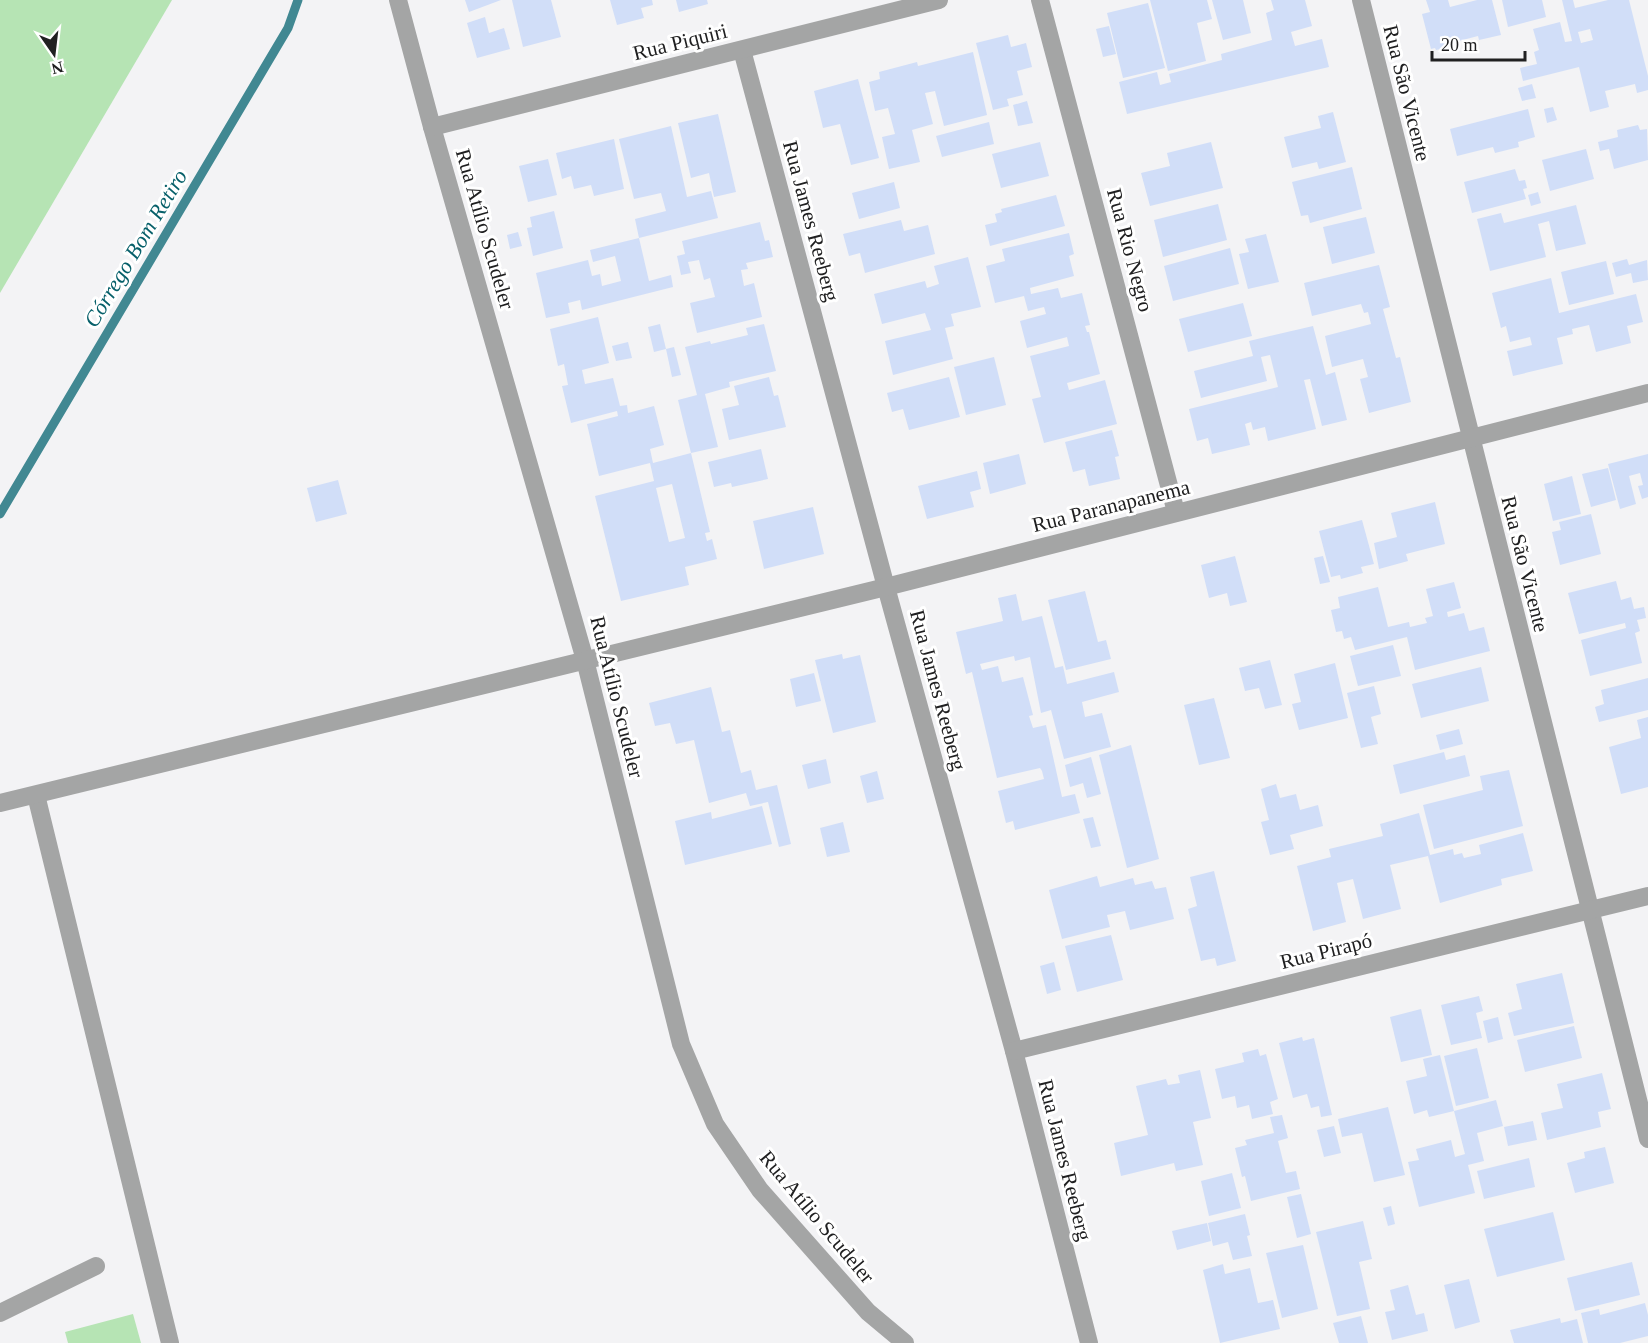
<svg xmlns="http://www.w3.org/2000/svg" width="1648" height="1343" font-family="'Times New Roman',serif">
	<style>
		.green { fill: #b6e4b4 }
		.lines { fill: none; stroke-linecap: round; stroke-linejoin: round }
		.stream { stroke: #418892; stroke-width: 9 }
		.building { fill: #d1def8; fill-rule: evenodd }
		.minor { stroke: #a4a5a5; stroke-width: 18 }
		.labels { text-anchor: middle; stroke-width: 6; stroke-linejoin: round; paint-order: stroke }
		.street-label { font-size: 21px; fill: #202021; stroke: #fff }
		.water-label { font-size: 22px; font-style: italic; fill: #07606a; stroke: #fff }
	</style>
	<rect width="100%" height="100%" fill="#f3f3f5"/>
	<g class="green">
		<path d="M0 0H172L0 293Z"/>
		<path d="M133 1314 141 1343H68L65 1332Z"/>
	</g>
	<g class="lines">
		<path class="stream" d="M0 514 288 28 298 0"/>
	</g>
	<g class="building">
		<path d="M465 0H501L469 12Z"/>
		<path d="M512 0H551L561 37 523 47Z"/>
		<path d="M610 0H652L653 5 641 8 644 18 617 25Z"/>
		<path d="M676 0H707L708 4 679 12Z"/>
		<path d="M1150 0H1207L1212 19 1197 23 1206 61 1168 71Z"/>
		<path d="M1212 0H1243L1251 33 1223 40Z"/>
		<path d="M1271 0H1305L1312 26 1291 32 1295 46 1322 39 1329 67 1127 114 1119 82 1157 72 1160 85 1171 82 1169 74 1222 60 1221 54 1272 40 1266 13 1274 10Z"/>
		<path d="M1426 0H1448L1450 7 1477 0H1492L1501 35 1479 40 1478 36 1455 42 1456 46 1436 50 1435 48 1431 49 1422 14 1430 12Z"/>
		<path d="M1502 0H1542L1546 17 1508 27Z"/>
		<path d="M1562 0H1573L1575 8 1608 0H1629L1648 76V90L1637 93 1635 84 1605 91 1609 107 1590 112 1579 67 1523 81 1520 68 1537 64 1534 52 1539 50 1533 29 1560 22 1565 42 1572 41ZM1590 29 1593 40 1581 43 1578 32Z"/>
		<path d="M1148 3 1165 68 1123 78 1107 13Z"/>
		<path d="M485 17 489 33 504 28 510 49 477 58 467 23Z"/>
		<path d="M1109 26 1116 54 1103 57 1096 29Z"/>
		<path d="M1008 35 1011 47 1026 43 1032 67 1017 71 1023 95 1007 99 1009 106 993 110 976 43Z"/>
		<path d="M973 52 987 115 944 126 935 91 925 93 933 124 912 130 920 162 889 169 882 137 895 134 888 108 875 111 869 82 880 79 879 72 917 62 918 66Z"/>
		<path d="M858 79 879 158 851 165 840 124 823 128 814 91Z"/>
		<path d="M1532 84 1536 98 1522 101 1518 88Z"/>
		<path d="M1027 101 1033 123 1018 126 1013 105Z"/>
		<path d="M1553 107 1557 120 1547 123 1544 109Z"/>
		<path d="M1528 109 1535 137 1518 142 1519 147 1495 153 1493 147 1457 156 1450 129Z"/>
		<path d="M1333 112 1346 162 1319 169 1317 162 1292 168 1284 137 1321 128 1318 116Z"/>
		<path d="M718 114 736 192 714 197 709 173 691 178 678 123Z"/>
		<path d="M989 122 994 144 942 157 936 136Z"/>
		<path d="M1638 125 1640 130 1647 129 1648 160 1614 169 1609 149 1600 151 1598 142 1618 137 1617 130Z"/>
		<path d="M671 126 687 197 711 191 718 218 639 238 649 281 671 275 673 287 582 310 580 300 568 303 570 313 546 318 536 273 588 260 592 276 600 274 602 286 621 281 615 256 593 262 590 250 639 238 635 219 666 211 661 193 634 199 619 139Z"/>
		<path d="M614 139 624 189 594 196 591 185 574 189 571 176 562 179 556 153Z"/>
		<path d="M1040 142 1049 176 1001 188 992 154Z"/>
		<path d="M1211 142 1223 188 1150 206 1141 173 1170 166 1167 153Z"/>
		<path d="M1586 149 1594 179 1550 191 1542 160Z"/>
		<path d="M548 159 557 195 528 202 519 166Z"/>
		<path d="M1352 167 1362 209 1310 223 1308 215 1301 216 1292 182Z"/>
		<path d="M1515 169 1519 181 1525 180 1527 188 1523 189 1526 199 1472 213 1464 182Z"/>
		<path d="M894 182 900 208 859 219 852 193Z"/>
		<path d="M1538 192 1541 203 1531 206 1528 195Z"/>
		<path d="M1056 195 1065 226 990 246 985 225 997 222 995 214 1002 212 1001 209Z"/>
		<path d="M1218 204 1227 240 1163 257 1154 220Z"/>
		<path d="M1576 205 1586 244 1556 251 1549 221 1538 224 1546 257 1490 271 1477 219 1501 213 1504 223Z"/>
		<path d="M554 211 563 248 533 256 527 228 532 227 530 217Z"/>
		<path d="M1366 217 1375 253 1332 264 1323 227Z"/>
		<path d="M901 220 904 231 928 225 935 254 865 273 860 253 849 256 843 234Z"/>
		<path d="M760 222 765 241 769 240 773 257 746 263 748 269 741 270 744 286 754 283 762 317 697 333 690 303 715 297 710 278 704 280 699 260 688 262 691 273 681 275 677 256 685 254 682 241Z"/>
		<path d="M518 232 522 246 510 249 507 235Z"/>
		<path d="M1069 233 1074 254 1069 256 1074 276 1030 288 1031 294 1058 288 1061 298 1082 293 1090 325 1085 326 1087 332H1089L1100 374 1067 383 1069 390 1105 380 1117 424 1044 443 1032 399 1041 397 1030 356 1069 346 1067 337 1027 348 1020 321 1046 314 1044 307 1028 311 1024 296 995 303 986 266 1005 261 1002 249Z"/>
		<path d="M1266 234 1279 282 1248 289 1239 254 1249 252 1245 239Z"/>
		<path d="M1230 248 1239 284 1173 301 1164 266Z"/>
		<path d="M968 257 981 307 951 314 954 326 945 328 953 359 893 375 885 341 931 330 925 313 882 324 874 294 925 281 927 288 939 284 934 266Z"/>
		<path d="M1627 259 1629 265 1647 260 1648 280 1633 283 1631 273 1616 277 1612 263Z"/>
		<path d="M1606 261 1614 294 1569 305 1561 272Z"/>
		<path d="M1379 265 1390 307 1383 309 1396 358 1400 357 1411 402 1369 413 1360 379 1368 377 1363 359 1332 367 1325 336 1371 324 1368 312 1364 313 1361 304 1312 316 1304 283Z"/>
		<path d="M1551 278 1559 313 1636 294 1643 322 1627 326 1631 343 1596 352 1589 325 1572 329 1573 334 1557 338 1563 364 1513 376 1507 351 1532 345 1530 337 1510 342 1506 326 1501 328 1492 293Z"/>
		<path d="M1243 303 1252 336 1188 352 1179 319Z"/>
		<path d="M598 317 609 363 582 370 585 384 613 378 620 406 627 405 628 413 654 406 664 445 650 449 653 463 691 453 710 532 705 533 707 541 712 539 717 559 685 567 689 585 621 601 595 496 654 481 650 463 599 476 587 424 618 416 617 411 571 423 562 386 568 385 564 364 558 366 550 329ZM672 484 685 538 669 542 656 488Z"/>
		<path d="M660 324 666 349 654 352 648 327Z"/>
		<path d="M764 324 776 371 729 382 730 387 705 394 718 447 691 453 678 400 697 395 685 347 710 341 711 344 748 335 746 328Z"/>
		<path d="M1313 326 1326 375 1335 372 1347 420 1322 426 1310 379 1304 380 1316 429 1268 441 1265 427 1253 430 1251 422 1245 424 1250 445 1212 454 1208 438 1197 441 1189 409 1278 387 1270 355 1261 357 1267 381 1201 398 1194 371 1253 356 1249 341Z"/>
		<path d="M628 342 632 358 616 361 612 346Z"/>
		<path d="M674 347 681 375 672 377 666 349Z"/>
		<path d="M994 357 1006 405 966 415 954 367Z"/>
		<path d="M769 377 774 396 778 395 786 427 729 440 722 409 739 405 734 386Z"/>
		<path d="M949 377 960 417 909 430 903 409 892 412 887 393Z"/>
		<path d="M1112 430 1119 456 1115 457 1120 479 1089 486 1085 469 1073 472 1065 442Z"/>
		<path d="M761 449 768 479 732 487 731 483 714 487 708 462Z"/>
		<path d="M1019 454 1026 484 990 494 983 463Z"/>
		<path d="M1648 454V497L1642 499 1638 486 1643 485 1640 473 1629 476 1636 504 1620 509 1608 464Z"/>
		<path d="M1608 468 1616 500 1591 507 1582 474Z"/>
		<path d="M977 471 981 489 970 492 974 507 927 519 918 486Z"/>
		<path d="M1572 476 1581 514 1553 521 1544 484Z"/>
		<path d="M338 480 347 514 316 522 307 488Z"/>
		<path d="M1435 502 1445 544 1406 554 1408 561 1379 569 1374 543 1397 537 1391 513Z"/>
		<path d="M813 507 824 554 764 569 753 521Z"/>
		<path d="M1591 514 1601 554 1560 565 1552 532 1561 530 1559 522Z"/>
		<path d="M1362 520 1374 564 1361 567 1363 573 1341 579 1340 575 1331 577 1319 531Z"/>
		<path d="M1235 556 1247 602 1230 606 1227 593 1209 598 1201 565Z"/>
		<path d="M1323 556 1330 582 1320 584 1314 558Z"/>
		<path d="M1616 581 1621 600 1631 597 1634 609 1644 607 1646 618 1637 620 1640 631 1635 633 1642 663 1590 676 1581 640 1626 628 1625 623 1579 634 1568 593Z"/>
		<path d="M1454 582 1461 608 1447 612 1448 617 1464 613 1469 631 1484 627 1490 651 1415 670 1407 637 1355 650 1351 637 1344 639 1342 631 1336 632 1331 610 1340 608 1338 597 1378 587 1388 627 1409 622 1410 627 1427 623 1425 618 1433 616 1426 589Z"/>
		<path d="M1085 591 1098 642 1106 640 1111 659 1066 670 1048 600Z"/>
		<path d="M1016 594 1022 621 1042 616 1055 668 1063 666 1067 684 1114 672 1119 692 1082 702 1085 717 1102 713 1111 747 1064 759 1051 710 1041 713 1030 657 1015 661 1014 656 980 664 982 670 998 666 1002 682 1023 677 1033 715 1029 716 1033 728 1046 725 1062 797 1075 794 1080 813 1015 830 1013 821 1006 823 998 791 1044 779 1042 771 1040 768 997 778 972 672 966 674 956 632 1003 621 998 598Z"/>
		<path d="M1393 645 1401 676 1358 686 1350 656Z"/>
		<path d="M842 654 843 659 860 655 876 722 833 733 815 660Z"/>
		<path d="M1270 660 1282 705 1265 709 1259 688 1245 691 1239 668Z"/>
		<path d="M1335 663 1348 718 1299 730 1292 704 1301 702 1294 674Z"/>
		<path d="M1481 667 1489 701 1421 718 1412 684Z"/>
		<path d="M814 673 821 701 796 707 790 679Z"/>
		<path d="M1648 678V710L1599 722 1595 707 1604 704 1601 690Z"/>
		<path d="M1374 686 1381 714 1371 717 1378 744 1361 748 1347 693Z"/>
		<path d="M711 687 722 732 730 730 741 773 751 770 756 790 777 785 791 844 779 847 768 802 750 806 746 793 709 803 694 740 676 744 670 723 655 726 649 703Z"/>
		<path d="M1214 698 1230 758 1199 765 1184 705Z"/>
		<path d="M1648 717V787L1621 794 1609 747 1641 738 1637 720Z"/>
		<path d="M1459 729 1463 744 1440 750 1436 735Z"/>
		<path d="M1131 745 1159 859 1127 868 1099 755Z"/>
		<path d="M1444 752 1446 760 1465 755 1470 776 1400 794 1393 765Z"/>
		<path d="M1091 757 1101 794 1087 798 1083 783 1070 787 1065 765Z"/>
		<path d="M826 759 831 783 808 789 802 765Z"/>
		<path d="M1509 770 1523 826 1434 849 1423 805 1483 790 1480 776Z"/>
		<path d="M877 771 884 799 867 803 860 776Z"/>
		<path d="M1276 784 1280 798 1296 794 1300 810 1318 805 1323 826 1290 835 1294 849 1270 855 1261 822 1269 820 1261 789Z"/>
		<path d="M762 806 772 844 685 865 675 821 711 812 712 819Z"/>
		<path d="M1419 813 1430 855 1453 849 1454 855 1462 853 1464 858 1481 854 1479 845 1523 833 1533 871 1501 879 1502 885 1440 903 1428 856 1390 865 1401 909 1363 919 1353 879 1337 883 1346 922 1313 931 1297 866 1331 857 1329 849 1383 836 1380 824Z"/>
		<path d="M1093 817 1101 846 1091 848 1083 819Z"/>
		<path d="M843 822 850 852 827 857 820 828Z"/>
		<path d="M1214 871 1236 961 1217 966 1215 958 1201 961 1188 909 1197 906 1190 877Z"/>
		<path d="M1097 876 1100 887 1133 878 1135 885 1152 881 1155 889 1166 887 1174 919 1130 930 1125 911 1107 915 1110 927 1062 939 1049 890Z"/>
		<path d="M1111 935 1123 980 1077 992 1065 946Z"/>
		<path d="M1054 962 1061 990 1047 994 1040 966Z"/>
		<path d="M1562 973 1574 1023 1514 1036 1508 1013 1522 1009 1516 984Z"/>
		<path d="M1479 996 1483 1011 1476 1013 1482 1038 1451 1045 1441 1005Z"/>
		<path d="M1421 1009 1432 1055 1401 1062 1390 1017Z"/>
		<path d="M1498 1017 1503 1039 1488 1043 1483 1021Z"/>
		<path d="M1574 1026 1582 1058 1525 1072 1517 1040Z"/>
		<path d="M1302 1037 1303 1041 1314 1038 1332 1115 1321 1117 1319 1106 1311 1108 1307 1094 1293 1098 1279 1043Z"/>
		<path d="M1477 1048 1489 1098 1456 1106 1444 1056Z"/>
		<path d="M1258 1049 1260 1056 1266 1054 1278 1099 1270 1102 1273 1114 1252 1119 1249 1105 1237 1108 1235 1096 1222 1099 1215 1069 1244 1062 1242 1053Z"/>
		<path d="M1440 1055 1454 1111 1429 1117 1427 1110 1414 1114 1406 1081 1427 1076 1423 1059Z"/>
		<path d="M1200 1070 1211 1118 1193 1122 1203 1165 1176 1171 1174 1163 1121 1176 1114 1143 1148 1135 1136 1086 1166 1079 1168 1085 1180 1083 1178 1075Z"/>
		<path d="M1602 1073 1611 1109 1598 1112 1601 1127 1547 1140 1541 1113 1563 1108 1557 1084Z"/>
		<path d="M1496 1100 1503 1126 1477 1133 1484 1161 1468 1165 1475 1193 1419 1207 1408 1162 1419 1160 1416 1149 1451 1140 1455 1157 1465 1154 1454 1111Z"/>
		<path d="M1388 1107 1405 1175 1374 1182 1362 1133 1342 1137 1338 1119Z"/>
		<path d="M1282 1115 1288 1138 1278 1141 1286 1173 1296 1171 1300 1189 1251 1201 1245 1176 1242 1177 1235 1148 1247 1145 1245 1140 1274 1133 1270 1117Z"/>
		<path d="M1533 1121 1537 1140 1508 1146 1504 1127Z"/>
		<path d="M1334 1126 1341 1153 1324 1157 1317 1130Z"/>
		<path d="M1605 1147 1614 1183 1575 1193 1567 1163 1585 1158 1584 1152Z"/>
		<path d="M1529 1158 1535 1187 1484 1199 1477 1171Z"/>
		<path d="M1232 1173 1241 1208 1209 1216 1201 1181Z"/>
		<path d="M1301 1194 1311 1234 1297 1238 1287 1197Z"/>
		<path d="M1391 1206 1395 1224 1388 1226 1383 1208Z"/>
		<path d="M1553 1212 1565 1260 1497 1277 1484 1229Z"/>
		<path d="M1245 1214 1250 1235 1247 1236 1252 1256 1233 1260 1228 1242 1213 1246 1208 1223Z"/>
		<path d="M1363 1221 1372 1259 1359 1262 1370 1309 1337 1316 1316 1232Z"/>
		<path d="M1207 1223 1211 1241 1177 1250 1172 1231Z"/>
		<path d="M1303 1245 1318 1309 1282 1318 1266 1253Z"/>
		<path d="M1632 1262 1640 1295 1575 1311 1567 1278Z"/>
		<path d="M1223 1264 1225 1274 1250 1268 1258 1303 1273 1300 1280 1329 1220 1343 1203 1270Z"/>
		<path d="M1469 1279 1480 1322 1455 1329 1444 1285Z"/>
		<path d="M1408 1285 1416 1315 1424 1313 1428 1331 1392 1340 1385 1312 1395 1310 1390 1290Z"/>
		<path d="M1645 1303 1648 1315V1336L1620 1343H1588L1581 1313 1599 1309 1600 1315Z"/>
		<path d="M1361 1316 1368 1343H1339L1333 1323Z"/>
		<path d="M1560 1318 1561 1323 1577 1319 1583 1343H1514L1510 1330Z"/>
	</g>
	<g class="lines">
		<g class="minor">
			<path d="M398 0 432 127 585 660 681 1044 715 1124 760 1190 868 1312 905 1343"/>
			<path d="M1040 0 1176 512"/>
			<path d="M1361 0 1648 1139"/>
			<path d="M742 50 886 587 1014 1051 1089 1343"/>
			<path d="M432 127 939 0"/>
			<path d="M36 795 170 1343"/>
			<path d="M0 803 886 587 1648 393"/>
			<path d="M1014 1051 1648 896"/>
			<path d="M0 1313 96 1266"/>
		</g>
	</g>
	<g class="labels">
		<g class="street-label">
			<text transform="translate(680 42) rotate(-14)" y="7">Rua Piquiri</text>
			<text transform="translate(1407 93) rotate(76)" y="7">Rua São Vicente</text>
			<text transform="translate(811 221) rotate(75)" y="7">Rua James Reeberg</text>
			<text transform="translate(485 229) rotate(74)" y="7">Rua Atílio Scudeler</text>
			<text transform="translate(1130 250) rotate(75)" y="7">Rua Rio Negro</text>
			<text transform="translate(1111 506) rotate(-14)" y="7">Rua Paranapanema</text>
			<text transform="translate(1525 564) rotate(76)" y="7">Rua São Vicente</text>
			<text transform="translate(938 690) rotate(75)" y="7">Rua James Reeberg</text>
			<text transform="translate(617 697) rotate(76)" y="7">Rua Atílio Scudeler</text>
			<text transform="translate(1326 951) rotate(-14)" y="7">Rua Pirapó</text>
			<text transform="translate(1065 1160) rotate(76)" y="7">Rua James Reeberg</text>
			<text transform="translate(817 1217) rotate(50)" y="7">Rua Atílio Scudeler</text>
		</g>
		<g class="water-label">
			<text transform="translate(135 248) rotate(-59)" y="8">Córrego Bom Retiro</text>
		</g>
	</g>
	<g transform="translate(54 54) rotate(166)" stroke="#ffffff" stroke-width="4.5" paint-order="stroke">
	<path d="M0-4.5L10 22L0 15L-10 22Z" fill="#202021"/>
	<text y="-9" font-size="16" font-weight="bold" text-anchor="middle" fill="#202021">N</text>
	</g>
	<path d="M1432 51v9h93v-9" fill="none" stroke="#202021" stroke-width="3"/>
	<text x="1441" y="51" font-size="18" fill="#202021" stroke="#ffffff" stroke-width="4.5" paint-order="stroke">20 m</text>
</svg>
